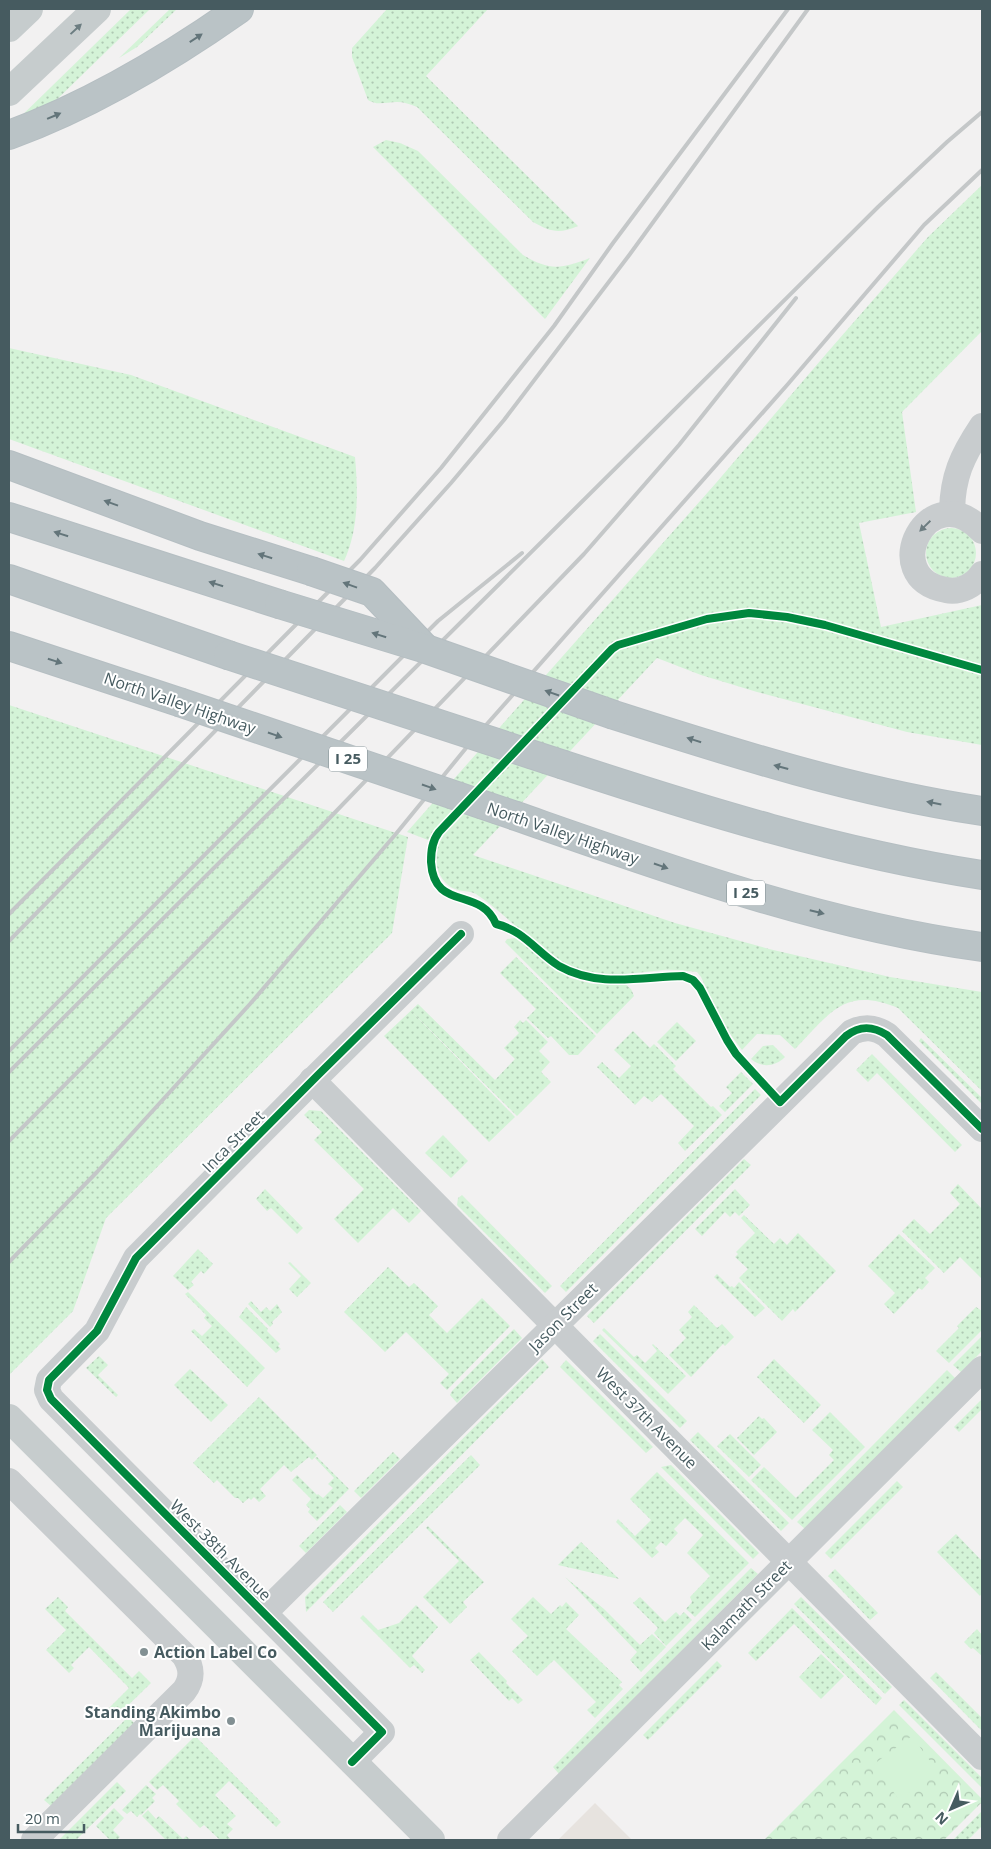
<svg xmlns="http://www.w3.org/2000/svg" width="991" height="1849" font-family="'Open Sans',sans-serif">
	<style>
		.commercial { fill: #e7e3df }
		.grass { fill: url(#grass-dots) }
		.park { fill: url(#park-crowns) }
		.pitch { fill: #d4f3d7 }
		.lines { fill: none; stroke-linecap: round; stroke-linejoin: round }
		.highway-casing { stroke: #b5bec2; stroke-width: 30 }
		.minor { stroke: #c8ccce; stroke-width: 26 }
		.major { stroke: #c6cccd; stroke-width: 28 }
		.highway { stroke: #bac3c6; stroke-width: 28 }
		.rail { stroke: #c4c7c8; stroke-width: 4 }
		.highway-bridge-casing { stroke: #b5bec2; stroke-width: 30; stroke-linecap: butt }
		.highway-bridge { stroke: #bac3c6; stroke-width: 28 }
		.cycleway-casing { stroke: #fff; stroke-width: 11 }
		.cycleway { stroke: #00873e; stroke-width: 8 }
		.oneway { fill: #6c7d81 }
		.oneway2 { fill: #63757a }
		.oneway3 { fill: #6d7d81 }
		.poi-dot { fill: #829093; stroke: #fff; stroke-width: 2 }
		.labels { text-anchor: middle; stroke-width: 4; stroke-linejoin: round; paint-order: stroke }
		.shield { fill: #fff; stroke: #7e8c90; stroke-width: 1 }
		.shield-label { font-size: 15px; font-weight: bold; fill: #465b60 }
		.street-label { font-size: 16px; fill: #465b60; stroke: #fff }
		.poi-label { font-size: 16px; font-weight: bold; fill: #465b60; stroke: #fff; text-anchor: start }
	</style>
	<defs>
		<pattern id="grass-dots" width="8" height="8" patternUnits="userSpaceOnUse" patternTransform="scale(1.25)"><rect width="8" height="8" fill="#d4f3d7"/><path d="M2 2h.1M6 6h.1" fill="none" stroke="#aec8b2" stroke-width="1.8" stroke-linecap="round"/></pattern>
		<pattern id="park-crowns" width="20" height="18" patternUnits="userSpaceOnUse" patternTransform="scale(1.25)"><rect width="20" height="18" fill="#d4f3d7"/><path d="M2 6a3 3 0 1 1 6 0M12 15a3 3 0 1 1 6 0" fill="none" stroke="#aec8b2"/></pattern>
	</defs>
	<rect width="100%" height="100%" fill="#f2f1f1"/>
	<path class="commercial" d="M595 1803 632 1840H558Z"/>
	<g class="grass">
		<path d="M131 9H150L9 146V128Z"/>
		<path d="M170 9H177L137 47 119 58Z"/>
		<path d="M387 9H488L426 76 578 226C559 234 551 232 533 222L417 107C410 104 404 102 397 102 386 102 377 106 368 100L352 57V48Z"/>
		<path d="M386 140 400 143 418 151 523 255C549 271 562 269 590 258L545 319 373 147Z"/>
		<path d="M982 185V331L902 412 916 512 859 523 881 627 982 605V745L907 732 757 692 701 675 657 658 473 855 675 923 769 949 890 977 982 992V1091L898 1008C845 986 830 1013 795 1049L780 1035 757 1034 742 1050 724 1026 701 977 697 972C686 971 674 969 663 970 638 972 611 978 587 973 549 964 510 916 476 894 467 889 456 894 445 882 435 871 435 857 436 843L407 832 716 483 826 354 928 237Z"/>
		<path d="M9 348 131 375 355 457C358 491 359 529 344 561L9 439Z"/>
		<circle cx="951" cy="553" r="25"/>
		<path d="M9 705 408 837 392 933 106 1218 73 1311 9 1375Z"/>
		<path d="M515 938 570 978 593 984H625L631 989 634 996 597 1034 505 942 507 939Z"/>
		<path d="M516 957 596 1036 578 1055H569L551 1036 548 1038 527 1018 536 1009 500 973Z"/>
		<path d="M418 1004 495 1080 515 1059 504 1048 519 1033 514 1027 520 1020 523 1023 526 1020 548 1042 539 1051 550 1062 541 1072 551 1082 517 1116 411 1011 515 1117 489 1142 384 1036Z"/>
		<path d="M677 1022 696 1041 676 1061 657 1042Z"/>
		<path d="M633 1031 650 1048 654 1044 676 1066 673 1069 711 1107 713 1106 722 1115 685 1151 678 1143 694 1126 661 1094 652 1102 644 1096 635 1105 597 1067 602 1062 619 1078 631 1066 614 1050Z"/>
		<path d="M921 1038 982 1098V1104L919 1041Z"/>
		<path d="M773 1045 785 1057C775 1067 761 1068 751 1059L763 1046Z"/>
		<path d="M872 1054 962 1145 955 1152 877 1073 868 1082 856 1070Z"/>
		<path d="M741 1072 753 1084 725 1112 719 1106 732 1093 726 1087Z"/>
		<path d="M755 1089 761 1095 566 1292 560 1286Z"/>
		<path d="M309 1110 321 1111 421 1211 409 1223 393 1208 358 1243 334 1219 364 1189 314 1140 322 1132 304 1115Z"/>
		<path d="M443 1135 468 1161 451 1178 425 1153Z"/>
		<path d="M744 1159 751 1165 594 1323 587 1316Z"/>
		<path d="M958 1184 982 1209V1279L960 1257 944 1273 902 1231 914 1219 930 1234 960 1204 950 1193Z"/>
		<path d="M265 1189 303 1228 297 1234 271 1208 267 1211 256 1199Z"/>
		<path d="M735 1189 750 1205 739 1216 735 1212 730 1217 725 1212 702 1236 695 1229Z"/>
		<path d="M462 1195 552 1286 545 1293 457 1205 458 1198Z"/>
		<path d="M744 1215 774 1244 780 1238 787 1245 798 1233 836 1271 795 1312 793 1309 782 1321 739 1278 748 1269 735 1257 738 1254 736 1252 755 1233 741 1218Z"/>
		<path d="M899 1234 935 1268 925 1278 929 1282 922 1290 919 1288 894 1314 884 1304 895 1293 868 1266Z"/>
		<path d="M198 1249 213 1264 204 1274 201 1271 191 1282 194 1285 188 1290 173 1276Z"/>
		<path d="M290 1262 311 1283 297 1297 289 1289 301 1276 288 1263Z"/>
		<path d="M388 1267 409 1287 414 1283 438 1306 429 1315 447 1333 482 1298 510 1326 447 1390 440 1383 449 1374 406 1332 385 1352 344 1312Z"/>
		<path d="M717 1274 730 1287 732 1286 734 1288 739 1282 765 1308 755 1317 714 1277Z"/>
		<path d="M188 1292 265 1368 247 1387 191 1331 194 1329 202 1336 212 1326 204 1318 206 1315 185 1294Z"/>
		<path d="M251 1301 261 1312 266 1307 270 1311 277 1304 282 1312 272 1322 273 1324 270 1327 248 1304Z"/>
		<path d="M694 1305 717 1328 722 1324 734 1337 725 1346 723 1344 691 1377 669 1355 686 1338 679 1330 692 1317 688 1312Z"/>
		<path d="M246 1307 268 1329 267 1331 280 1344 278 1346 281 1349 276 1353 239 1317Z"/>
		<path d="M976 1307 982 1311V1330L949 1363 936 1351 959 1328 957 1326Z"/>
		<path d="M604 1328 634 1357 637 1355 645 1363 657 1351 652 1345 653 1344 686 1376 668 1394 602 1330Z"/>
		<path d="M514 1329 522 1338 457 1403 450 1395 452 1391Z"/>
		<path d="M600 1334 687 1421 680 1428 593 1341Z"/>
		<path d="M982 1336V1351L961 1372 953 1365Z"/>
		<path d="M99 1356 108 1365 98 1375 118 1395 116 1397 86 1368Z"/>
		<path d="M542 1359 549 1367 306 1612 305 1597Z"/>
		<path d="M774 1359 821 1405 804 1423 757 1377Z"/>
		<path d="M566 1360 653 1447 646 1453 560 1367Z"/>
		<path d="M190 1369 228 1405 211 1422 174 1385Z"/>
		<path d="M947 1370 955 1378 805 1529 797 1522Z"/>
		<path d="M259 1397 317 1455 312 1460 309 1457 291 1472 284 1465 260 1489 266 1496 259 1502 254 1497 251 1500 249 1498 243 1503 238 1498H235L217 1480 214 1483 193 1463Z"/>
		<path d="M982 1399V1409L959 1432 954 1427Z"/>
		<path d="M830 1412 865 1447 792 1520 751 1480 764 1467 796 1498 834 1460 829 1455 833 1450 812 1430Z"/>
		<path d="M759 1416 762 1419 764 1418 777 1432 754 1455 737 1438Z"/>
		<path d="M698 1432 789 1523 781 1531 690 1440Z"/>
		<path d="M730 1434 761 1465 749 1477 717 1446Z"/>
		<path d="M393 1452 400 1459 361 1498 354 1491Z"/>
		<path d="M471 1455 480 1465 333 1612 323 1602Z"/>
		<path d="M317 1457 349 1489 317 1521 308 1512 310 1509 306 1505 311 1499 292 1480 297 1475 317 1495 318 1494 323 1498 333 1488 328 1484 334 1478 315 1458Z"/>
		<path d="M671 1465 759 1553 753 1559 661 1467Z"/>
		<path d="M657 1472 749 1563 695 1617 686 1609 692 1602 690 1597 710 1576 687 1553 703 1535 685 1518 674 1529 678 1533 666 1546 661 1542 655 1548 659 1552 652 1558 616 1522 618 1519 635 1536 651 1520 630 1499Z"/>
		<path d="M897 1481 903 1487 831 1559 825 1553Z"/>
		<path d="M340 1505 347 1512 306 1553 299 1546Z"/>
		<path d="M428 1526 484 1582 463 1602 467 1607 450 1624 423 1597 459 1561 426 1528Z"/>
		<path d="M956 1534 982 1561V1593L980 1596 937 1552Z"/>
		<path d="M581 1542 619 1579 558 1565Z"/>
		<path d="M751 1568 758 1574 559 1774 553 1767Z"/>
		<path d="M835 1569 878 1613 870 1620 828 1576Z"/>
		<path d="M565 1577 604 1609 640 1645 652 1634 666 1647 641 1672 630 1660 637 1652Z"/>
		<path d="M58 1597 68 1607 65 1611 132 1678 139 1671 151 1683 113 1720 105 1712 129 1688 89 1647 71 1665 74 1668 69 1673 46 1650 66 1630 45 1609Z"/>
		<path d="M533 1597 551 1614 560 1605 562 1607 566 1602 579 1615 566 1629 622 1682 619 1685 623 1689 595 1718 587 1710 596 1702 554 1660 537 1676 512 1651 528 1636 511 1619Z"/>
		<path d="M640 1597 665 1622 676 1612 680 1616 684 1612 692 1620 666 1646 654 1633 658 1628 633 1603Z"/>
		<path d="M801 1597 892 1687 885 1694 794 1604Z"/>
		<path d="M416 1605 438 1627 412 1656 425 1670 422 1673 414 1665 410 1668 360 1618 363 1615 378 1630 399 1623Z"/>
		<path d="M792 1608 882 1698 876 1705 794 1624 756 1661 748 1653Z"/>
		<path d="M977 1629 982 1635V1656L973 1648 971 1649 964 1642Z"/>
		<path d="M479 1652 507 1681 506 1683 523 1700 518 1704 512 1698 509 1701 470 1660Z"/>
		<path d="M821 1654 844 1676 821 1699 799 1677Z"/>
		<path d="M717 1661 722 1666 648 1740 643 1735Z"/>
		<path d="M936 1672 982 1718V1731L930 1678Z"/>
		<path d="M904 1700 982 1778V1788L899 1705Z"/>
		<path d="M128 1717 134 1723 51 1806 44 1800Z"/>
		<path d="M195 1736 281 1822 276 1827 229 1781 215 1795 236 1816 227 1824 233 1829 227 1835 231 1840H220L204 1825 200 1828 176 1804 179 1801 163 1785 157 1790 149 1782Z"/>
		<path d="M117 1782 126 1791 76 1840H59Z"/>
		<path d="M146 1785 156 1794 152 1798 155 1801 141 1815 140 1814 137 1817 131 1811 127 1814 122 1810Z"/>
		<path d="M114 1808 124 1818 113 1830 120 1837 117 1840H110L96 1826Z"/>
		<path d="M148 1810 156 1819 159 1816 183 1839 186 1836 191 1840H166L142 1816Z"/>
		<path d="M982 1811V1826L968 1840H953Z"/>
	</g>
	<path class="park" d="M894 1710 982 1799V1802L944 1840H764Z"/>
	<path class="pitch" d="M912 1736 938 1772 899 1800 874 1764Z"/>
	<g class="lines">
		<defs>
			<g id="highway">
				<path d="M9 135C91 105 168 59 239 9"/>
				<path d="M9 465 200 536 311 571"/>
				<path d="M9 517 279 604"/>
				<path d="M9 579 228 655"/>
				<path d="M9 646 179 702"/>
				<path d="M614 715C736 754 856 792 982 811"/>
				<path d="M564 765C701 810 839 853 982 875"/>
				<path d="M516 816C668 869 822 925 982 947"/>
			</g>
		</defs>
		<use href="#highway" class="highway-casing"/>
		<g class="minor">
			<path d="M952 514C952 477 962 456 982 426"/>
			<path d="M982 531C929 474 876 578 946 590 960 593 975 585 982 574"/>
			<path d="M312 1080 982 1757"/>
			<path d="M9 1481 184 1655C192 1667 193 1679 184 1691L34 1840"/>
			<path d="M264 1613 852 1032C865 1026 875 1027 887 1035L982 1129"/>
			<path d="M352 1762 382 1732 51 1399 47 1390 49 1380 97 1331 136 1258 318 1075 461 934"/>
			<path d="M510 1840 982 1369"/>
		</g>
		<g class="major">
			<path d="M9 28 29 9"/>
			<path d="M9 92 97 9"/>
			<path d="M9 1418 431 1840"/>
		</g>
		<use href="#highway" class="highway"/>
		<g class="rail">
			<path d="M9 914 360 560 441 468 554 326 613 243 788 9"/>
			<path d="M9 941 375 568 451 483 504 420 630 254 808 9"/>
			<path d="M9 1051 438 621 522 553"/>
			<path d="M9 1072 878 207 947 142 982 112"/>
			<path d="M9 1141 319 829 584 554 679 445 796 298"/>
			<path d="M9 1262 97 1172 250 1004 395 835 471 742 788 384 924 225 982 170"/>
		</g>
		<defs>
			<g id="highway-bridge">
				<path d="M311 571 372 592 425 648"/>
				<path d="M279 604 426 649 614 715"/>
				<path d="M228 655 564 765"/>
				<path d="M179 702 516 816"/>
			</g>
		</defs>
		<use href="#highway-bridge" class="highway-bridge-casing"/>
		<use href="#highway-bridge" class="highway-bridge"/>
		<defs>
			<g id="cycleway">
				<path d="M982 670 825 625 787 617 749 613 707 619 618 645 612 649 439 832C432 841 431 851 431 862 434 912 480 886 496 924 523 930 537 952 559 966 598 988 641 977 683 976L693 980 700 988 727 1040 736 1054 780 1102 846 1036C860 1025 873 1026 887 1035L982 1129"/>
				<path d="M352 1762 382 1732 51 1399 47 1390 49 1380 97 1331 136 1258 318 1075 461 934"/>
			</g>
		</defs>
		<use href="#cycleway" class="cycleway-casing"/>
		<use href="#cycleway" class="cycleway"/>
	</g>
	<defs><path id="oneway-solid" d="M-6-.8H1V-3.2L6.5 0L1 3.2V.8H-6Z" transform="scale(1.25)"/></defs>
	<use class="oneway" href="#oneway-solid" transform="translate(76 29) rotate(-43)"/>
	<g class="oneway2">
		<use href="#oneway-solid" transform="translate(196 38) rotate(-33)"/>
		<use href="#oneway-solid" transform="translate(54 116) rotate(-23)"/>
		<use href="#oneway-solid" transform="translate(111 503) rotate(-160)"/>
		<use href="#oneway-solid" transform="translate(61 534) rotate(-162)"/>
		<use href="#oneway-solid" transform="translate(265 556) rotate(-163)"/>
		<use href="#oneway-solid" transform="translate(216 584) rotate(-162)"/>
		<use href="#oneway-solid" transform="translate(350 585) rotate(-160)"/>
		<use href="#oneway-solid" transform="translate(379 635) rotate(-163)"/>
		<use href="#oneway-solid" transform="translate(55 661) rotate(18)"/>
		<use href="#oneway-solid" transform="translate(552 693) rotate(-161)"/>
		<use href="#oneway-solid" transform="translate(275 735) rotate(19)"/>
		<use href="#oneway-solid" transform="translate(694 740) rotate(-162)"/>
		<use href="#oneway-solid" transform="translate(781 767) rotate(-165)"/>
		<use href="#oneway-solid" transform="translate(429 787) rotate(19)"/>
		<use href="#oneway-solid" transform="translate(934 803) rotate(-169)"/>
		<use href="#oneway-solid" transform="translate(661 866) rotate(19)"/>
		<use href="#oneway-solid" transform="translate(817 912) rotate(14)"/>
	</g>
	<use class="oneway3" href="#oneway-solid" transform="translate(925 526) rotate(136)"/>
	<g class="poi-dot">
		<circle cx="144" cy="1652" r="5"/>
		<circle cx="231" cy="1721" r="5"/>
	</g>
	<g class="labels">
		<g class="shield">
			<rect x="329" y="746.5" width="38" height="25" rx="4"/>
			<rect x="727" y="880.5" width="38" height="25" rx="4"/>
		</g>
		<g class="shield-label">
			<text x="348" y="764">I 25</text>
			<text x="746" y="898">I 25</text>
		</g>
		<g class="street-label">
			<text transform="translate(180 703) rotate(19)" y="6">North Valley Highway</text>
			<text transform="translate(563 833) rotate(19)" y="6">North Valley Highway</text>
			<text transform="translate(233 1141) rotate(-45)" y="6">Inca Street</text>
			<text transform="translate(563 1317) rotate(-45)" y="6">Jason Street</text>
			<text transform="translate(647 1418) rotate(45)" y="6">West 37th Avenue</text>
			<text transform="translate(221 1550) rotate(45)" y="6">West 38th Avenue</text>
			<text transform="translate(746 1605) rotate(-45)" y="6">Kalamath Street</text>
		</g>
		<g class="poi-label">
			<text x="154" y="1658">Action Label Co</text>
			<text x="221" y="1718" text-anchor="end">Standing Akimbo<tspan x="221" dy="18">Marijuana</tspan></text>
		</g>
	</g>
	<rect width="991" height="1849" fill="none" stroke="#465b60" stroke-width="20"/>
	<g transform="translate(951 1809) rotate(225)" stroke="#ffffff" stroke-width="4" paint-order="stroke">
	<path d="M0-4L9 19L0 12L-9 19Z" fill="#465b60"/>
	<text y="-8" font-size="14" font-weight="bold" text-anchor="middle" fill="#465b60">N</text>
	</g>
	<path d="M18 1824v8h66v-8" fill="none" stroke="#465b60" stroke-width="2.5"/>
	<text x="25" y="1824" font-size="15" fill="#465b60" stroke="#ffffff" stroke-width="4" paint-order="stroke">20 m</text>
</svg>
